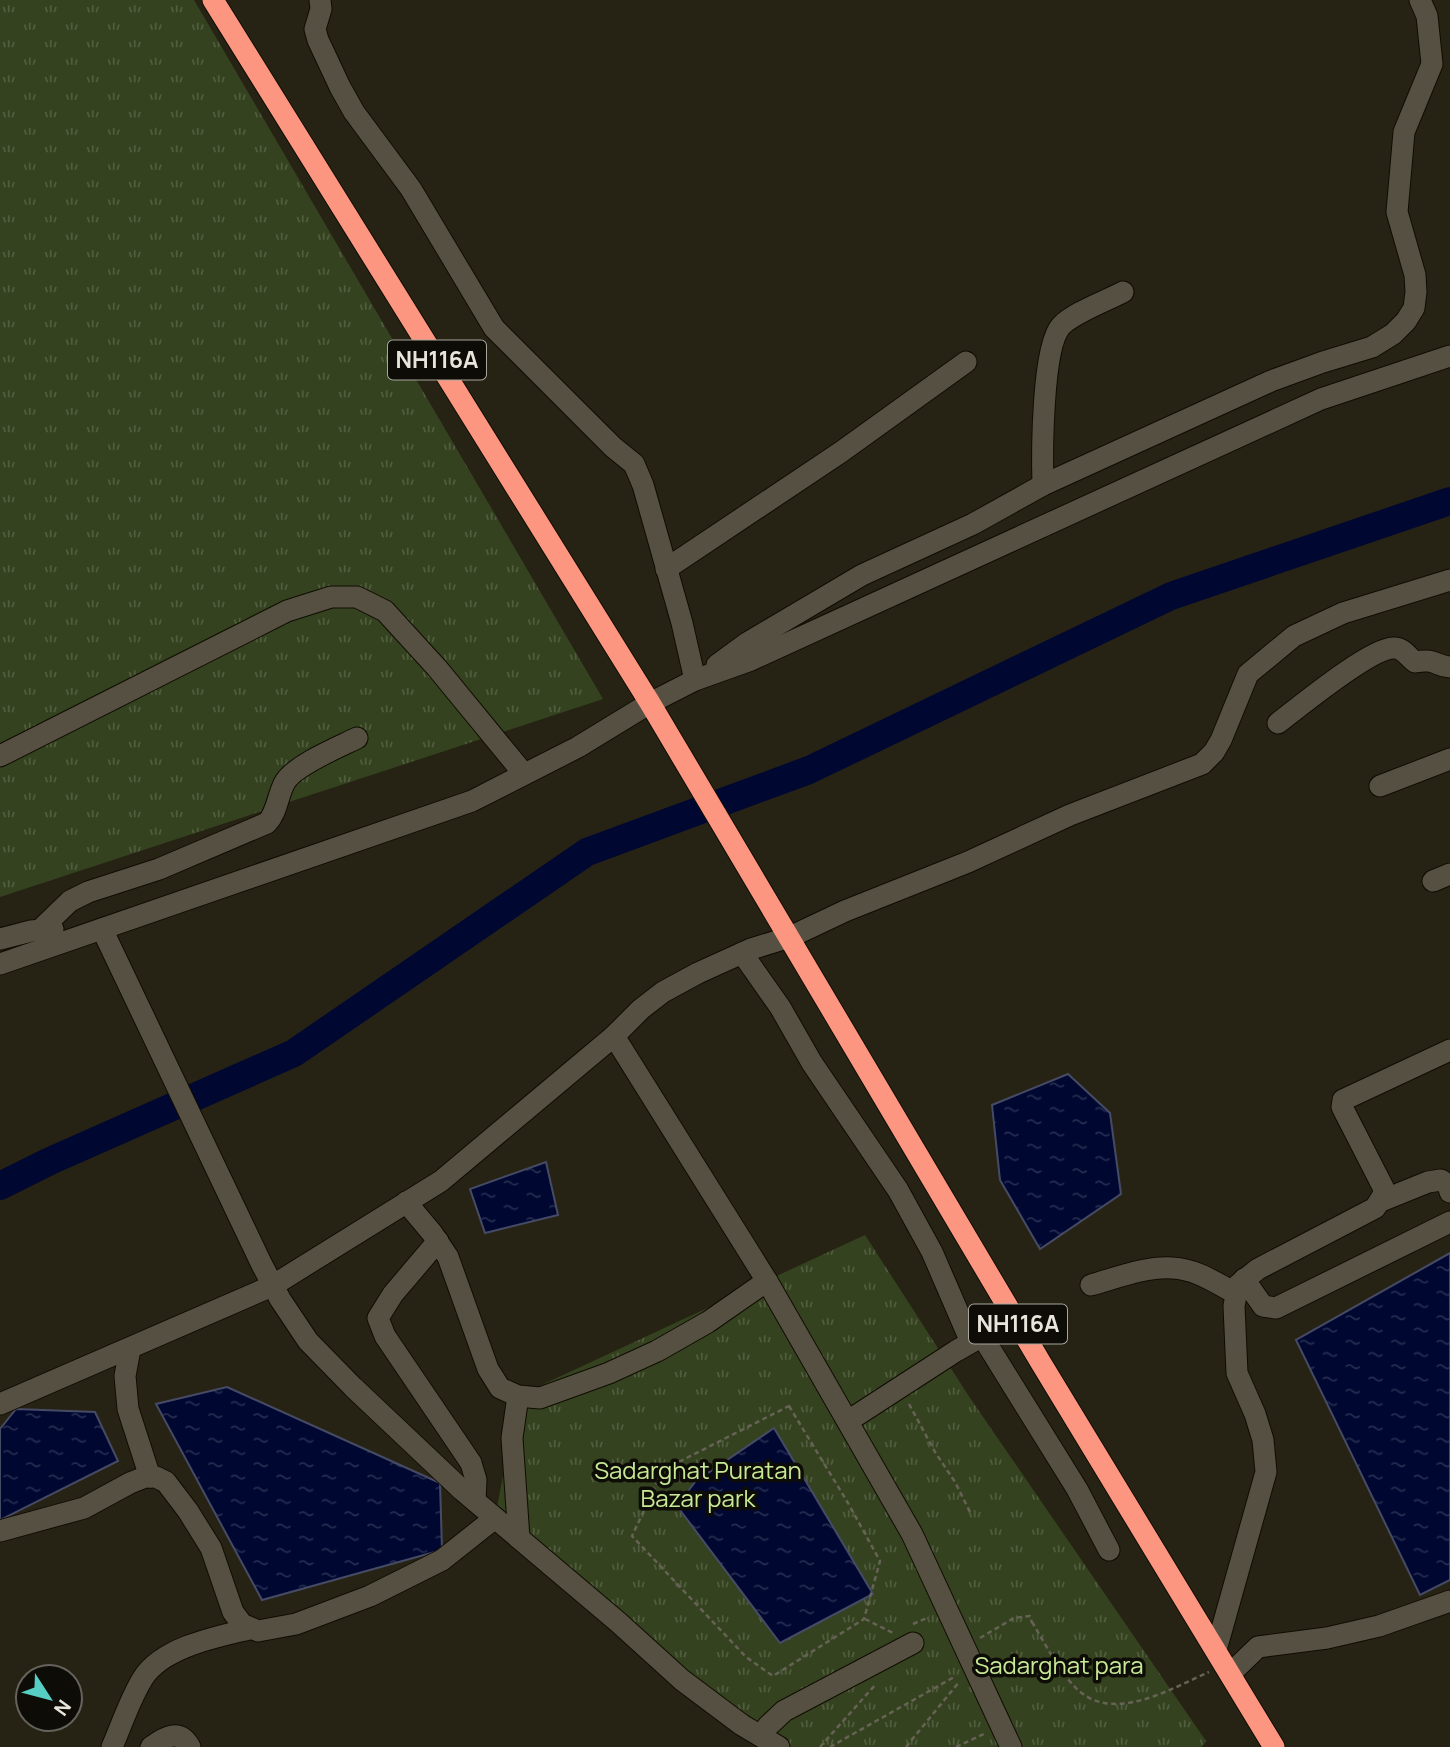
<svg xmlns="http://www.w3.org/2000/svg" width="1450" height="1747" font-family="Manrope,sans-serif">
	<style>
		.park { fill: url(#park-tufts) }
		.water { fill: url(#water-ripples); stroke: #464b65; stroke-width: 2 }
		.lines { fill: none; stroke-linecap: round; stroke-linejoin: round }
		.river { stroke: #000832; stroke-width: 28 }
		.minor-casing { stroke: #100c02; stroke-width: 23 }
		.highway-casing { stroke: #100c02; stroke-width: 23 }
		.path { stroke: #666355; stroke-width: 2.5; stroke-dasharray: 5 3.5; stroke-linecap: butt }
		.minor { stroke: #555041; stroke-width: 21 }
		.highway { stroke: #fc9681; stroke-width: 21 }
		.labels { text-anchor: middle; stroke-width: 7; stroke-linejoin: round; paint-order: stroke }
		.shield { fill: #0e0c06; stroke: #a7a59c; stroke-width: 2 }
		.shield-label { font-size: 23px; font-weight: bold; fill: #e8e6dc }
		.park-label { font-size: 24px; fill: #c7e995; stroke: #0e0c06 }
	</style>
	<defs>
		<pattern id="park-tufts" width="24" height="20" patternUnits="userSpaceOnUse" patternTransform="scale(1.75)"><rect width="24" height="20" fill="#34421f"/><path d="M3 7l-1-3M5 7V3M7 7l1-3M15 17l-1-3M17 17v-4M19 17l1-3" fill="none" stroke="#515d3f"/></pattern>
		<pattern id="water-ripples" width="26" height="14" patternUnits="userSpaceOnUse" patternTransform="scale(1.75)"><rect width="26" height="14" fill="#000832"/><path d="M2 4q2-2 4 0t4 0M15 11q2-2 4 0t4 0" fill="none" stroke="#252c4f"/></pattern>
	</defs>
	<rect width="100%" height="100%" fill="#272314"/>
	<g class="park">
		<path d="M0 0H194L603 699 0 897Z"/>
		<path d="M865 1235 970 1398 1206 1741 1202 1747H784L761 1736 495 1518 518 1396Z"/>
	</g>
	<g class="water">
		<path d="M1068 1074 1110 1113 1121 1194 1040 1249 1000 1180 992 1105Z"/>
		<path d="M546 1162 558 1215 485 1233 470 1189Z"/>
		<path d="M1450 1253V1580L1420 1595 1296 1340Z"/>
		<path d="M227 1387 440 1483 442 1550 262 1600 156 1404Z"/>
		<path d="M16 1409 95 1412 118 1461 0 1520V1429Z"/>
		<path d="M774 1428 873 1594 780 1643 677 1506 695 1482Z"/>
	</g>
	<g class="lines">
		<path class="river" d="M0 1186 50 1161 294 1053 587 852 809 770 1171 596 1450 501"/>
		<defs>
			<g id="minor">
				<path d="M320 0 321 9 315 29 318 40 340 87 354 112 411 189 494 328 613 447 634 464 643 485 682 623 695 680"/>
				<path d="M1043 485C1042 454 1042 347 1061 326 1073 313 1106 301 1123 292"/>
				<path d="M666 569 841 452 966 362"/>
				<path d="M717 665 747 643 862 575 973 524 1043 485 1271 381 1323 362 1372 347 1393 334 1406 321 1414 308 1416 292 1415 275 1397 212 1404 132 1432 64 1427 16 1420 0"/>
				<path d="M1278 723C1299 707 1369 649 1393 648 1403 647 1408 657 1415 662 1437 658 1434 666 1450 667"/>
				<path d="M0 756 287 611 331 597H357L385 611 437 668 524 774"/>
				<path d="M1380 786 1450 759"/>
				<path d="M1433 881 1450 874"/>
				<path d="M102 929 262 1265 280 1299 308 1341 353 1387 462 1490 618 1622 682 1680 742 1725 779 1747"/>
				<path d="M40 930 70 901 88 892 159 869 267 823C278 811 277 796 285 782 295 765 339 747 357 738"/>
				<path d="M0 939 31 931 53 929"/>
				<path d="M742 953 780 1007 812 1063 898 1190 932 1252 971 1342"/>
				<path d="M0 964 472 801 578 747 650 703 695 680 751 660 1321 399 1450 356"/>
				<path d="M614 1036 767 1281 912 1534 1011 1747"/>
				<path d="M1381 1201 1428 1182 1441 1180 1448 1185 1450 1192"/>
				<path d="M406 1202 432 1233 448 1257 488 1369 500 1388 518 1396 540 1398 609 1373 657 1351 708 1322 767 1281"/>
				<path d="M438 1241 393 1294 378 1318 385 1336 471 1463 476 1480 475 1501"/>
				<path d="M1244 1279 1263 1306 1276 1308 1450 1222"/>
				<path d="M1091 1285C1116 1278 1146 1266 1173 1268 1196 1269 1216 1283 1235 1293"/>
				<path d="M982 1336 1077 1489 1109 1550"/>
				<path d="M130 1349 125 1376 128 1409 150 1477"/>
				<path d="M518 1396 512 1438 519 1538"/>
				<path d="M0 1404 272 1286 441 1181 614 1036 641 1009 663 992 698 973 751 949 790 937 845 911 968 862 1070 815 1202 764 1214 752 1221 740 1248 674 1294 636 1343 613 1450 580"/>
				<path d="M848 1421 956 1351 1014 1318"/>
				<path d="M0 1531 84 1508 130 1483 145 1477H156L166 1482 188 1511 211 1548 233 1612 242 1624 258 1631 296 1624 370 1596 442 1560 495 1518"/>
				<path d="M1216 1650 1266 1472 1263 1440 1255 1414 1237 1373 1234 1306 1238 1285 1258 1269 1375 1208 1384 1194 1383 1187 1342 1107 1343 1100 1450 1050"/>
				<path d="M1230 1674 1258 1647 1327 1638 1379 1626 1450 1601"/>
				<path d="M761 1736 768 1726 784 1711 913 1643"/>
				<path d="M112 1747C122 1724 130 1699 143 1678 163 1647 216 1637 249 1629"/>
				<path d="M151 1747C165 1737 179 1728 190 1747"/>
			</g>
			<path id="highway" d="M213 0 650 703 1041 1363 1274 1747"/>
		</defs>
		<use href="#minor" class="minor-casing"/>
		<use href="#highway" class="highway-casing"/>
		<g class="path">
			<path d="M909 1404 935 1452 955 1482 971 1514"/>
			<path d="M789 1406 848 1503 880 1561 864 1619 773 1676 746 1657 632 1536 663 1470Z"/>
			<path d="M865 1619 893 1633"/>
			<path d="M1032 1622C1045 1643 1057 1668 1074 1686 1110 1726 1170 1689 1209 1672"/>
			<path d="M913 1624 929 1617"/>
			<path d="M980 1638 1014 1618 1030 1616 1032 1623"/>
			<path d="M820 1747 876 1684"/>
			<path d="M830 1747 956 1676"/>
			<path d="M906 1747 959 1682"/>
			<path d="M956 1747 986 1733"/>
		</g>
		<use href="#minor" class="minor"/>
		<use href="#highway" class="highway"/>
	</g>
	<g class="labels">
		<g class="shield">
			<rect x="388" y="340.5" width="98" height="39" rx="5"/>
			<rect x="969" y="1304.5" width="98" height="39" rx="5"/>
		</g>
		<g class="shield-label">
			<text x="437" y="368">NH116A</text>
			<text x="1018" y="1332">NH116A</text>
		</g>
		<g class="park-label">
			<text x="698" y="1479">Sadarghat Puratan<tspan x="698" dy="28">Bazar park</tspan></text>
			<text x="1059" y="1674">Sadarghat para</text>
		</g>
	</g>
	<g transform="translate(49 1698) rotate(126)"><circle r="33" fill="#0e0c06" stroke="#65635c" stroke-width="2"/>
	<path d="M0-5L12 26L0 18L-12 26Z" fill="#56cec3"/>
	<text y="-10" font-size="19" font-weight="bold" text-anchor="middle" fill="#e8e6dc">N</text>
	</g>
</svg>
